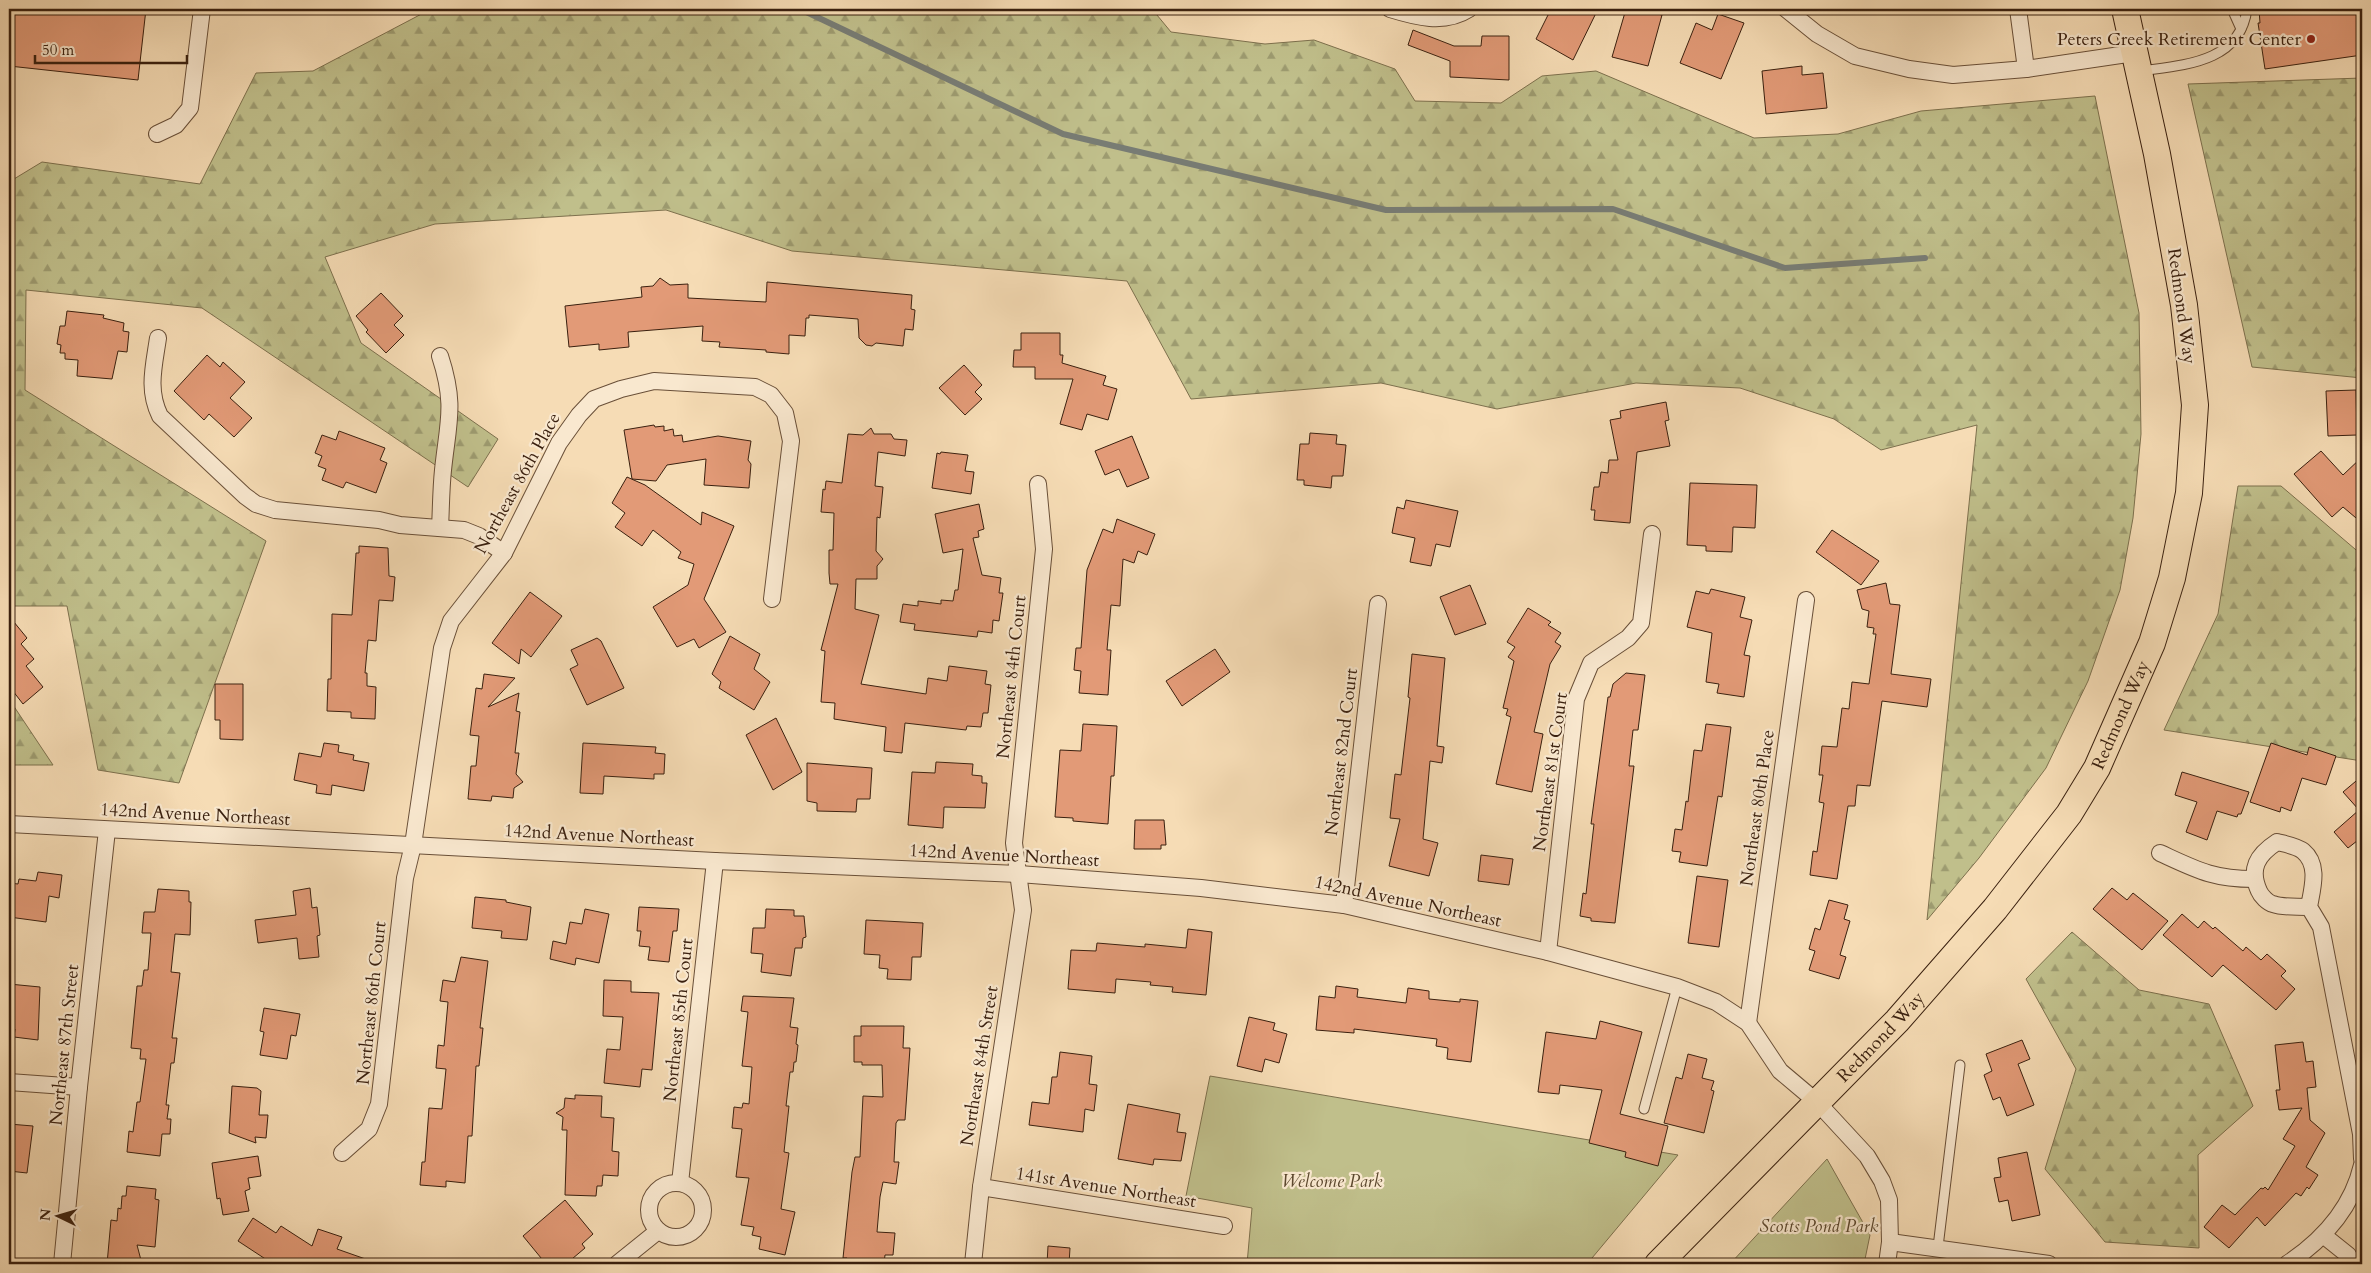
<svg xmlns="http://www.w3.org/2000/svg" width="2371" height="1273" font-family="Cardo,serif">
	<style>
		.forest { fill: url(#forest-firs); stroke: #7d704d }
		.park { fill: #c0bf8b; stroke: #7d704d }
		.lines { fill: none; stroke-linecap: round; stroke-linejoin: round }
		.stream { stroke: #787c74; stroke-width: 6 }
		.building { fill: #e29a77; stroke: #3a200f }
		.lane-casing { stroke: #694f38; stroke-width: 11 }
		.street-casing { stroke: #694f38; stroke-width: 18 }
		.primary-casing { stroke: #3a200f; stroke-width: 28 }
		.lane { stroke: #f9e8cf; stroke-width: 9 }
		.street { stroke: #f9e8cf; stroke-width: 16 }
		.primary { stroke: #f6dcb5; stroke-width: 26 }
		.poi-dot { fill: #8f2418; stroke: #f9e8cf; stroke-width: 2 }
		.labels { text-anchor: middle; stroke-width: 4.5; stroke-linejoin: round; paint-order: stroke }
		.poi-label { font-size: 18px; fill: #3a200f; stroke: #f9e8cf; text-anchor: end }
		.street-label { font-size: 18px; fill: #3a200f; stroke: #f9e8cf }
		.park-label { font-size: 18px; font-style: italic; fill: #5c482e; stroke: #f9e8cf }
	</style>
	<defs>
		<pattern id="forest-firs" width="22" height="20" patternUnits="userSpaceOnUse" patternTransform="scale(1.25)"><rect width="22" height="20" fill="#c0bf8b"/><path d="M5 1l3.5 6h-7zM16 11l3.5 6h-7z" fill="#9d9b70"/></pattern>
	</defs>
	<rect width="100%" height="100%" fill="#f6dcb5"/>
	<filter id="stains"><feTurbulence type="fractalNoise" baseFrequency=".004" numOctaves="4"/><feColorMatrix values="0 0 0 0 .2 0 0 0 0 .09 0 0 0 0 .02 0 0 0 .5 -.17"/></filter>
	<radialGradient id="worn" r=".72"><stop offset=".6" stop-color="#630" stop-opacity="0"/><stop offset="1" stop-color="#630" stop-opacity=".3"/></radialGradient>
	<g class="forest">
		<path d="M431 9H1152L1171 32 1265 44 1314 40 1395 69 1415 101 1501 103 1542 76 1596 71 1754 138 1838 134 1921 111 2095 96 2139 313 2141 434 2133 518 2120 590 2088 681 2046 768 1979 858 1927 920 1977 425 1881 450 1834 419 1740 388 1636 383 1497 409 1381 383 1191 399 1127 281 792 251 666 210 435 224 325 257 361 343 498 439 468 487 202 308 26 290 25 390 266 541 179 783 98 770 67 606H9V182L42 162 200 184 256 73 313 71Z"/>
		<path d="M2362 78V378L2252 367 2188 84Z"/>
		<path d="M2238 486H2281L2362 555V761L2164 730 2218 614Z"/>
		<path d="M9 699 53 765H9Z"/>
		<path d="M2072 932 2139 990 2209 1004 2253 1106 2198 1155 2199 1248 2105 1242 2045 1169 2076 1069 2026 979Z"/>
	</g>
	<g class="park">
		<path d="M1210 1076 1678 1155 1587 1264H1247L1252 1208 1186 1196Z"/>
		<path d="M1827 1159 1870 1235 1864 1264H1730Z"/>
	</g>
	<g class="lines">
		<path class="stream" d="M800 9 1063 134 1386 210 1613 209 1785 268 1925 258"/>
	</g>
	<g class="building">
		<path d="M9 9H146L138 80 9 66Z"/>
		<path d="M1551 9H1598L1573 60 1536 39Z"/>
		<path d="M1626 9H1637L1662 15 1648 66 1612 57Z"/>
		<path d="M2259 9H2362V55L2265 69 2258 23H2260Z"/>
		<path d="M1718 14 1744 23 1721 79 1680 63 1696 23 1712 30Z"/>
		<path d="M1413 30 1454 46H1481L1482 36H1509V80L1450 77V61L1408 45Z"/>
		<path d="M1802 66V75L1823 73 1827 108 1766 114 1762 71Z"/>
		<path d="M660 278 670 285 688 284V298L766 302 767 282 912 295 911 309 915 310 913 330 905 329 903 346 876 343 872 346 866 345 859 338 858 319 809 315V318H806L805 336 789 335V354L766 352V350L719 347 720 342 702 341 703 326 628 332 629 347 599 350V344L569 347 565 306 642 297 641 287 653 286Z"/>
		<path d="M381 293 403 316 394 325 404 335 386 353 366 332 368 330 356 316Z"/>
		<path d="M67 311 104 315 103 318 124 323 123 331 129 332 127 352 118 351 112 379 77 376 78 360 65 359V353H60L61 345 57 344 60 326H65Z"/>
		<path d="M1021 333H1060V355H1063L1062 363 1106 376 1103 385 1117 389 1108 420 1087 414 1082 430 1060 424 1073 379H1035V367H1013L1014 350H1021Z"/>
		<path d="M207 355 220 367 223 362 245 382 230 398 252 418 234 437 209 414 204 420 174 391Z"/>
		<path d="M964 365 982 385 975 392 982 399 965 415 939 388Z"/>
		<path d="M2356 390 2357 435 2328 436 2326 391Z"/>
		<path d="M1666 402 1669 420 1665 421 1670 446 1637 452 1630 523 1594 520 1595 510H1591L1594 487H1599L1601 472 1608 473 1609 460H1618L1610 420 1621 418 1620 411Z"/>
		<path d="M654 425 655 427 664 426V431L673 429 674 436 682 435 683 442 718 436 751 441 748 460 751 464 749 488 704 485 706 459 667 465 656 481 632 479 624 430Z"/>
		<path d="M871 428 874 434H891L894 439 907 440 905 456 878 452 875 486 883 487 880 518 877 517 876 551 883 559 877 566V579H856L855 609 879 615 861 684 926 694 928 678 947 681 949 666 987 671 985 684 991 685 988 713H983L981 727 967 726 966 730 905 723 902 753 884 751 886 727 834 719 835 703 821 702 825 651 821 650 838 584H830L829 573V550H833L834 513 821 512 823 489 825 490 826 481 842 483 848 434 863 435Z"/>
		<path d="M339 431 385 448 380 460 387 463 376 493 346 482 343 488 322 480 326 469 318 466 322 456 315 453 322 435 336 440Z"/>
		<path d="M1310 433 1337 435 1336 444 1346 445 1343 476H1332L1331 488 1304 485V480H1297L1300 444H1309Z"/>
		<path d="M1132 436 1149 478 1127 487 1119 469 1105 475 1095 451Z"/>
		<path d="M2321 451 2343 475 2362 457V523L2343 507 2332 517 2294 474Z"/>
		<path d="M941 452 968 455 965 471 974 472 971 494 932 488 937 453 940 454Z"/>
		<path d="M627 477 645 485 701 525 702 512 734 526 704 599 726 632 699 648 694 639 677 647 653 607 688 585 694 564 678 558 681 552 653 530 642 546 615 527 625 513 612 503Z"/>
		<path d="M1690 483 1757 485 1755 528 1733 527 1732 552 1706 551V546L1687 545Z"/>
		<path d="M1406 500 1458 511 1450 547 1436 544 1431 566 1410 562 1415 538 1392 533 1397 507 1404 509Z"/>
		<path d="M979 504 984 529 978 531 979 537 973 538 982 575 1001 578 999 593H1003L999 621 993 620 992 633 978 631 977 637 914 630 915 624 900 622 903 604 918 606V601L941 604V600L953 601 955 590H958L963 549 943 553 935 514Z"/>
		<path d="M1117 519 1155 534 1147 555 1138 551 1134 563 1123 559 1120 606 1111 605 1107 650H1111L1108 695 1079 693 1081 671 1074 670 1076 648H1081L1087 570 1103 529 1113 533Z"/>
		<path d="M1832 530 1879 561 1861 585 1816 552Z"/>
		<path d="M359 546 388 548 389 576 395 577 393 601 379 600 376 641 368 640 365 673H367V686L376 687 375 719 351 718V712L327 711 328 679H331L332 614 352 615 356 553H359Z"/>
		<path d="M1886 583 1890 604 1900 605 1891 674 1931 679 1927 707 1882 701 1870 786 1857 785 1855 806H1848L1837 879 1810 875 1813 851 1817 852 1824 803 1819 802 1823 775H1819L1822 746 1837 747 1842 708 1849 709 1852 682 1869 684 1876 634H1873L1874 628 1867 627 1869 611 1862 609 1857 590Z"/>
		<path d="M1470 585 1486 624 1455 635 1440 597Z"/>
		<path d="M1711 589 1745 597 1740 617 1752 620 1744 655 1750 656 1744 697 1717 693 1719 684 1706 682 1712 633 1687 627 1696 591 1709 594Z"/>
		<path d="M530 592 562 616 531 657 521 649 519 664 492 643Z"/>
		<path d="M1528 608 1551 622 1548 625 1561 633 1555 642 1561 646 1550 664 1534 732 1543 734 1532 792 1496 784 1511 717 1506 715 1508 709 1503 708 1514 661 1508 657 1515 647 1507 642Z"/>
		<path d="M9 616 27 638 21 644 34 659 26 666 43 687 23 704 9 686Z"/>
		<path d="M730 636 760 654 754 669 770 682 754 710 719 688 721 682 712 674Z"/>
		<path d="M597 638 601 641 624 688 587 705 570 669 578 665 571 650Z"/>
		<path d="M1215 649 1230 672 1182 706 1166 681Z"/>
		<path d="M1412 654 1445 658 1437 746 1444 747 1442 763 1430 761 1423 839 1438 843 1429 876 1389 866 1400 819 1390 818 1395 774 1401 775 1410 698 1408 697Z"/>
		<path d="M1626 673 1645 675 1638 730H1633L1629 766H1634L1615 923 1591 921V918L1580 916 1583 893 1586 894 1594 824H1591L1608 697H1610L1613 684Z"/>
		<path d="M484 674 515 678 488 707 519 693 516 711 520 712 515 753H519L516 774 523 782 514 788 513 798 492 796 491 801 468 799 471 766H476L479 736 470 735 476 688 482 689Z"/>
		<path d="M215 684H243V740L220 739V720H215Z"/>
		<path d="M776 718 802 772 773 790 746 735Z"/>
		<path d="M1083 724 1117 726 1114 776H1111L1108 824 1073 821V818L1055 817 1060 750 1081 751Z"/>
		<path d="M1706 724 1731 727 1722 797 1718 796 1707 866 1679 862 1681 852 1672 851 1675 829 1682 830 1686 801 1688 802 1694 750 1702 751Z"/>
		<path d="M324 743 339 745 338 752 354 755 353 760 369 763 364 791 332 785 331 795 316 793 317 785 294 780 299 753 321 757Z"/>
		<path d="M583 743 656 747 655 753 665 754 664 774H654V779L604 776 603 794 580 793Z"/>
		<path d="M2271 743 2307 755 2309 747 2336 756 2326 785 2302 778 2291 811 2281 807 2280 812 2250 802Z"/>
		<path d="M936 762 973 764 972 775 982 776V783H987L985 808 944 807 943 828 908 825 912 772 935 773Z"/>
		<path d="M807 763 872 768 870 799H857L856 812 817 811V803L807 801Z"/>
		<path d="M2182 772 2249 792 2241 814H2238L2237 817 2217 811 2207 840 2186 832 2197 802 2175 795Z"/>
		<path d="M2362 776V837L2348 848 2334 832 2359 810 2343 792Z"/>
		<path d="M1135 820H1164L1166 845H1161V849H1134Z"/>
		<path d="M1481 855 1513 859 1509 885 1478 881Z"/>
		<path d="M38 872 62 875 59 898 49 896 46 922 9 917V883L18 884 19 879 36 881Z"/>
		<path d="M1697 876 1728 880 1719 947 1688 943Z"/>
		<path d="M310 888 312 908 317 907 320 935 317 936 319 957 299 959 297 938 258 943 255 920 296 915 293 891Z"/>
		<path d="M2112 888 2127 900 2133 893 2168 921 2142 950 2093 909Z"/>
		<path d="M158 889 189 891V902H191L190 935 175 934 171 972 180 973 172 1038H177L174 1063H171L166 1105H169L167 1119H171L170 1134H162L160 1156 127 1152 129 1131 133 1132 137 1102H140L146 1059H140L141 1049 131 1048 137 986H142L144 970H148L151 933H142L144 912H155Z"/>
		<path d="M475 897 506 900V902L531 907 527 940 501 938 502 931 472 928Z"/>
		<path d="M1829 900 1848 905 1844 919 1850 921 1840 955 1846 957 1839 979 1809 970 1815 951 1809 949 1815 928 1820 930Z"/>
		<path d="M639 907 679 909 677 931H673L669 962 648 960 650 947 639 946 641 931H637Z"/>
		<path d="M585 909 609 914 599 963 576 958 575 965 550 959 553 941 566 944 570 922 582 924Z"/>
		<path d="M766 909 794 910V916H804L806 937 803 938 802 948H795L791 976 761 972 763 954 751 953 753 928H765Z"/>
		<path d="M2182 914 2198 928 2204 921 2213 929 2215 927 2243 951 2246 947 2261 960 2267 954 2286 971 2281 976 2295 989 2276 1010 2223 965 2212 977 2163 935Z"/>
		<path d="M866 920 923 923 921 957H912L911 980 887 979 888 969 879 968 880 955 864 954Z"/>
		<path d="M1188 929 1212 932 1206 995 1172 992 1173 987 1150 985 1151 982 1116 979 1115 993 1068 989 1071 950 1096 951 1097 943 1145 947V944L1186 948Z"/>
		<path d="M461 957 488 961 480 1028H483L479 1066H476L472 1136H468L465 1183 446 1181V1187L420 1185 422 1162H425L429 1108 442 1109 446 1069 436 1068 438 1045 444 1046 448 1002 440 1001 443 980 455 982Z"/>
		<path d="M604 980 631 981V992L659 993 652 1070 642 1069 640 1087 604 1083 607 1049 620 1050 623 1017 603 1016Z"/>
		<path d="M9 984 40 987 38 1040 14 1037 15 1029 9 1028Z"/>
		<path d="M1336 986 1358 989 1357 997 1406 1003 1408 988 1429 991V999L1460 1002V999L1478 1001 1471 1062 1447 1059 1448 1048 1436 1046 1437 1039 1354 1029V1033L1316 1030 1319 996 1335 998Z"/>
		<path d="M743 996 794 998 790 1027 798 1028 796 1044 798 1045 796 1062H794L793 1072H790L786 1106H789L784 1152 789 1153 781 1209 795 1212 785 1255 759 1249 761 1237 752 1235 754 1227 741 1225 749 1178 736 1177 742 1129 732 1128 734 1107 742 1108 743 1103 749 1104 752 1067 742 1066 748 1012 741 1011Z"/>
		<path d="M264 1008 300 1014 296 1036 291 1035 287 1059 260 1055 264 1032 260 1031Z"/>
		<path d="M1249 1017 1275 1023 1273 1030 1287 1034 1279 1063 1265 1059 1262 1072 1237 1066Z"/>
		<path d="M1600 1021 1642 1032 1620 1114 1668 1126 1658 1166 1625 1157 1626 1152 1589 1143 1602 1090 1560 1085 1559 1094 1538 1092 1546 1032 1596 1039Z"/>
		<path d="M861 1026H904L903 1048H910L905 1120H898L896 1123 894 1162H899L896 1184 883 1182 880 1197 877 1232 895 1233 893 1255H885L884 1264H846L847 1258H843L852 1172 855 1157H860L863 1096 883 1097 882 1065H862V1062H854V1036H861Z"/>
		<path d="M2022 1040 2030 1059 2018 1064 2034 1105 2007 1116 2000 1097 1993 1100 1984 1075 1992 1071 1986 1054Z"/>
		<path d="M2303 1042 2306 1062 2313 1061 2316 1087 2307 1088 2310 1120 2325 1133 2306 1167 2318 1175 2309 1189 2307 1187 2301 1196 2296 1193 2265 1226 2257 1217 2229 1248 2204 1227 2222 1205 2235 1215 2261 1188 2263 1189 2265 1187 2268 1190 2295 1146 2283 1139 2302 1108 2279 1110 2276 1090H2280L2275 1045Z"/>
		<path d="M1060 1052 1092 1056 1089 1084 1097 1085 1094 1111 1085 1109 1083 1132 1029 1125 1032 1102 1049 1104 1052 1077H1057Z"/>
		<path d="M1688 1054 1707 1059 1702 1078 1714 1081 1711 1090 1714 1091 1704 1133 1664 1123 1676 1077 1682 1079Z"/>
		<path d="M232 1086 257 1088 261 1091 259 1115H268L266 1138 255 1137 256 1143 229 1133Z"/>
		<path d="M575 1095 602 1096 601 1117 614 1118 612 1151 619 1152 618 1176 603 1175 602 1186H597L596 1196 565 1195 567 1130H562L563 1117 556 1113 564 1108 565 1098 575 1099Z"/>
		<path d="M1128 1104 1180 1114 1177 1132 1186 1133 1181 1161 1154 1159 1153 1165 1118 1159Z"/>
		<path d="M9 1124 33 1126 27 1173 9 1171Z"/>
		<path d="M2027 1152 2040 1215 2012 1221 2008 1200 1999 1202 1994 1178 2001 1177 1998 1158Z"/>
		<path d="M258 1156 261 1176 248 1178 250 1189 245 1191 249 1211 223 1215 220 1198 217 1199 212 1163Z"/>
		<path d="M127 1186 156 1189 155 1199 159 1200 155 1247 137 1245 142 1264H107L111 1220 117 1221 118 1208 121 1209 122 1196H126Z"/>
		<path d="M565 1200 593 1234 582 1244 585 1248 566 1264H546L523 1236Z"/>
		<path d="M253 1218 276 1233 281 1226 312 1246 318 1229 342 1237 337 1249 374 1262 373 1264H273L238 1241Z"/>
		<path d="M1048 1246 1070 1248 1069 1264H1047Z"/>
	</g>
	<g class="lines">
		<defs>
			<g id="lane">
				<path d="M2232 9 2241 29"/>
				<path d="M2141 71C2183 65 2240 63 2247 9"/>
				<path d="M1644 1109 1677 987"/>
				<path d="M1938 1247 1960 1065"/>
			</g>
			<g id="street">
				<path d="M1390 9C1416 17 1444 25 1469 9"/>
				<path d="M1786 9 1817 34 1855 56 1909 69 1953 75 2026 69 2134 53"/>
				<path d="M2018 9 2026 69"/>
				<path d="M157 134 176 125 190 108 202 9"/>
				<path d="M158 338C154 366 147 390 160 416L245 496 256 504 275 510 379 520 400 525 464 530 479 536 504 553"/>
				<path d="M440 528C441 509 441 489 443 470 448 422 456 405 440 356"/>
				<path d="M9 824 715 861 1019 874 1201 888 1344 905 1548 952 1677 987 1716 1002 1748 1023 1780 1071 1818 1103 1867 1156 1882 1181 1889 1200 1890 1242 1887 1264"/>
				<path d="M2160 853C2197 870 2213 879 2254 879"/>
				<path d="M1344 905 1378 604"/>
				<path d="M2309 907C2298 906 2284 908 2273 904 2268 903 2261 896 2259 891 2249 869 2257 855 2277 842 2285 844 2297 846 2303 851 2320 865 2312 889 2309 907L2321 927 2361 1134 2362 1159"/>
				<path d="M1548 952 1576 699 1591 663 1628 638 1641 623 1652 534"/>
				<path d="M1748 1023 1806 600"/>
				<path d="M9 1082 79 1087"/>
				<path d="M342 1153 369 1129 379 1104 405 878 413 845 442 648 451 621 504 553 559 443 579 415 594 399 621 389 654 381 755 387 771 395 785 413 791 441 772 599"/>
				<circle cx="676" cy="1210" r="27"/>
				<path d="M680 1183 715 861"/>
				<path d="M981 1187 1224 1226"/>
				<path d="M2323 1235 2348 1255 2353 1264"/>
				<path d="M1890 1242 2049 1264"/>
				<path d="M62 1264 79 1087 107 830"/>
				<path d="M617 1264 658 1231"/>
				<path d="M973 1264 981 1187 1023 910 1014 843 1044 549 1038 484"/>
				<path d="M2287 1264C2323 1240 2352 1208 2362 1165"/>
			</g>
			<g id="primary">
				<path id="s1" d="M1658 1264 1897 1021 1995 909 2069 814 2097 768 2152 643 2172 578 2189 493 2195 405 2184 305 2157 154 2125 9"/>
			</g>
		</defs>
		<use href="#lane" class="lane-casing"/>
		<use href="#street" class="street-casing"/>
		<use href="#primary" class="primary-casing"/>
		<use href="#lane" class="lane"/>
		<use href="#street" class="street"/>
		<use href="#primary" class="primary"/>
	</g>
	<circle class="poi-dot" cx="2311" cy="39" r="5"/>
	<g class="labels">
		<g class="poi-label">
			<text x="2301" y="45">Peters Creek Retirement Center</text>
		</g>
		<g class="street-label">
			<text transform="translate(2182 306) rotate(82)" y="6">Redmond Way</text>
			<text transform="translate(517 483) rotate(-61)" y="6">Northeast 86th Place</text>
			<text transform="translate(1011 677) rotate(-84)" y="6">Northeast 84th Court</text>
			<text dy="6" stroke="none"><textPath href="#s1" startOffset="722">Redmond Way</textPath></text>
			<text transform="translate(1341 752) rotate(-83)" y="6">Northeast 82nd Court</text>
			<text transform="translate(1550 772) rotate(-82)" y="6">Northeast 81st Court</text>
			<text transform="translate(1757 808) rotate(-82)" y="6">Northeast 80th Place</text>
			<text transform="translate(195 814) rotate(3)" y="6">142nd Avenue Northeast</text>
			<text transform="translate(599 835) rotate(3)" y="6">142nd Avenue Northeast</text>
			<text transform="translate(1004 855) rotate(3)" y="6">142nd Avenue Northeast</text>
			<text transform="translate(1408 901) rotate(12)" y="6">142nd Avenue Northeast</text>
			<text transform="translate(371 1003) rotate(-84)" y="6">Northeast 86th Court</text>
			<text transform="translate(678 1020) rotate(-84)" y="6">Northeast 85th Court</text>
			<text dy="6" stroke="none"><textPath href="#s1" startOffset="318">Redmond Way</textPath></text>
			<text transform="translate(64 1045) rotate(-84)" y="6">Northeast 87th Street</text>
			<text transform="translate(979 1066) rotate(-81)" y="6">Northeast 84th Street</text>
			<text transform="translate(1106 1187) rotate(9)" y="6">141st Avenue Northeast</text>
		</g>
		<g class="park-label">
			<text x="1332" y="1187">Welcome Park</text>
			<text x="1819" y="1232">Scotts Pond Park</text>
		</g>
	</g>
	<rect width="2371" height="1273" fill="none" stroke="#f6dcb5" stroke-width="30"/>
	<rect x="10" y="10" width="2351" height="1253" fill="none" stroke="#3a200f" stroke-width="2.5"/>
	<rect x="15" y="15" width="2341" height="1243" fill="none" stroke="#3a200f"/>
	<g transform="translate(58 1216) rotate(275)" stroke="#f9e8cf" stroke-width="4" paint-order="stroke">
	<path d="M0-4L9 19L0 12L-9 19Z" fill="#3a200f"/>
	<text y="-8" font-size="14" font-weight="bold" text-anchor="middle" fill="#3a200f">N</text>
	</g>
	<path d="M35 55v8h152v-8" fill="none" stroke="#3a200f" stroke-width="2.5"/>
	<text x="42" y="55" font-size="15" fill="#3a200f" stroke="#f9e8cf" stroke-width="4" paint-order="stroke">50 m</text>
	<rect width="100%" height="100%" filter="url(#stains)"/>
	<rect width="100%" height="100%" fill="url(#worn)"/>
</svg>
